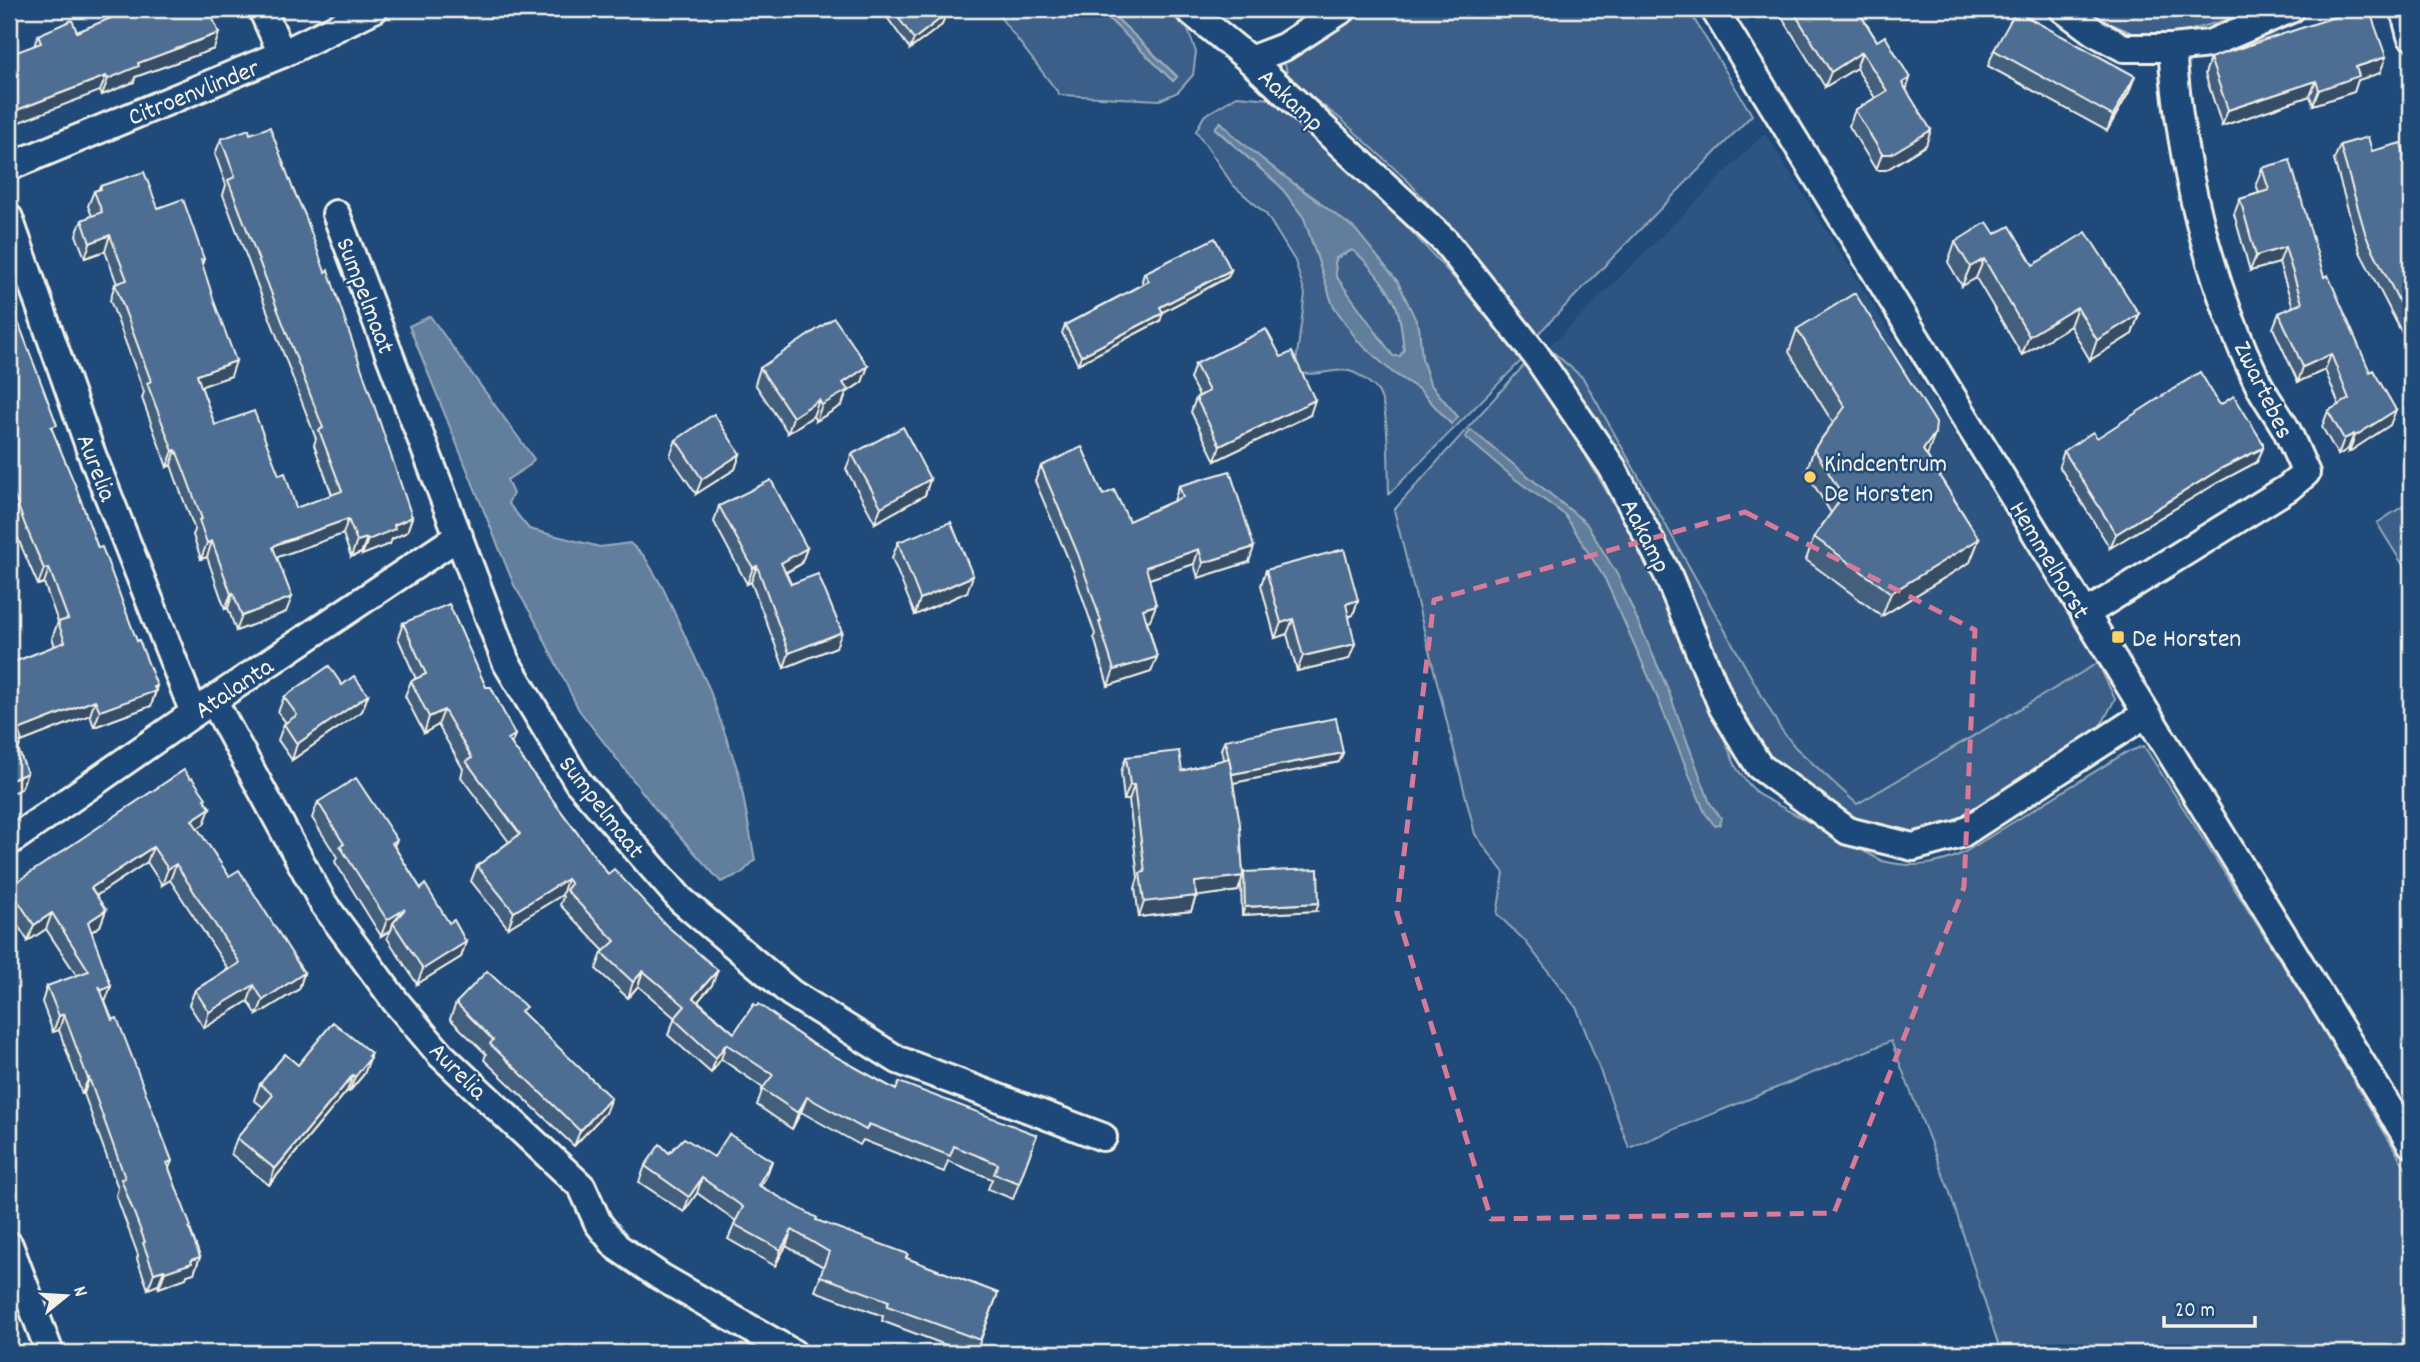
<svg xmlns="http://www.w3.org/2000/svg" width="2420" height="1362" font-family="Dekko,sans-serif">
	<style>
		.built { fill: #2d5581 }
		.green { fill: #3a5f88; stroke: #97a8b8; stroke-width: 2; fill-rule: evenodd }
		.water { fill: #627e9d; stroke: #9cacbb; stroke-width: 2; fill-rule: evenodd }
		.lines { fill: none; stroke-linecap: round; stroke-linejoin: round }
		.street-casing { stroke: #f4f1e8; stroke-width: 32 }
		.street { stroke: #1f4a7a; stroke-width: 26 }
		.wall { fill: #425f7e; stroke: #f4f1e8; stroke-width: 2 }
		.shaded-wall { fill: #364d66; stroke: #f4f1e8; stroke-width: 2 }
		.building { fill: #4d6e92; stroke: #f4f1e8; stroke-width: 2 }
		.marked { fill: none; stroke: #d87a9a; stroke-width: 5; stroke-dasharray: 14 9; stroke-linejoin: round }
		.poi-dot { fill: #ffd166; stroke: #1f4a7a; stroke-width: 2.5 }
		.labels { text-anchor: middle; stroke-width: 5; stroke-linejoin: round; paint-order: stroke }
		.street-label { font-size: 26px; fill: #f4f1e8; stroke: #1f4a7a }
		.poi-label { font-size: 26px; fill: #f4f1e8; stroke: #1f4a7a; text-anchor: start }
	</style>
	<rect width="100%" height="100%" fill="#1f4a7a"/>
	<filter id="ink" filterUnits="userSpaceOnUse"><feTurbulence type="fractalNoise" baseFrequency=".0143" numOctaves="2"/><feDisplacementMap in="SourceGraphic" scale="14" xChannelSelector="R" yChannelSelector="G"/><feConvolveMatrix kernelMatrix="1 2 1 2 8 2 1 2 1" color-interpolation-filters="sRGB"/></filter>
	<g filter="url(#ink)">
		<path class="built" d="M1765 133 2098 663 1858 804 1796 748 1780 728 1583 378 1547 347 1564 333Z"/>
		<g class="green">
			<path d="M994 9H1099L1173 81 1177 76 1107 9H1166L1188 30 1196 52 1193 75 1178 92 1160 100 1060 95Z"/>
			<path d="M1361 9H1688L1752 115 1537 335 1499 285 1410 183 1342 120 1289 80 1284 60 1291 52Z"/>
			<path d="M2084 9H2262L2168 37 2137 35 2090 15Z"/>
			<path d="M1237 96 1271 99 1355 170 1500 328 1522 360 1389 494C1388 471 1390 406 1377 390 1373 385 1361 376 1355 373 1339 366 1318 377 1301 373L1296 363 1305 294 1295 261 1266 214 1233 185 1196 131 1204 116ZM1221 122 1236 138 1281 174 1319 201 1419 327 1422 359 1430 384 1458 417 1451 423 1420 390 1392 372 1333 305 1304 218 1280 186 1215 129Z"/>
			<path d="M1352 250C1365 258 1388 287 1394 301 1401 315 1402 334 1404 350L1400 356H1393L1336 276 1335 263 1337 258Z"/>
			<path d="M1547 347 1583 378 1780 728 1796 748 1857 804 2098 663 2115 699 2104 720 2082 749 1950 830 1920 839 1872 826 1827 801 1755 747 1684 576 1637 487 1591 411Z"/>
			<path d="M1525 364 1578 442 1637 544 1662 591 1736 767 1746 781 1759 795 1882 861C1912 868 1938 866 1965 852L2125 753 2144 746 2315 1016 2411 1177V1353H2001L1949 1190 1891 1041 1629 1148 1577 1009 1525 941 1497 914 1504 873 1475 834 1394 510Z"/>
			<path d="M2411 501V578L2377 523Z"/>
		</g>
		<g class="water">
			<path d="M1099 9H1107L1177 77 1173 81Z"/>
			<path d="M1220 122 1236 138 1281 174 1355 229 1398 282 1419 327 1422 359 1430 384 1458 417 1451 424 1420 390 1392 372 1358 341 1333 305 1304 218 1280 186 1215 128ZM1352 250C1365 258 1387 287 1394 301 1401 315 1402 334 1404 350L1400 356H1393L1336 276 1335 263 1336 258Z"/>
			<path d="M430 316 534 459 530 465 507 480 513 494 508 503 529 529 600 547 630 543 644 556 663 588 709 688 739 774 755 860 742 873 721 882 657 811 579 710 533 617 514 585 409 326Z"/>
			<path d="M1471 430 1586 523 1618 576 1667 687 1710 803 1721 818 1720 825 1715 826 1705 813 1651 682 1605 579 1565 515 1515 479 1465 437Z"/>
		</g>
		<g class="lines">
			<defs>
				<g id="street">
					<path d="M262 9 282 54"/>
					<path d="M1188 9 1250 60 1445 241 1535 354 1612 467 1667 573 1723 708 1759 766 1848 831 1913 847 1961 834 2146 714"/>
					<path d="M1714 9 2411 1144"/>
					<path d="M2063 9 2094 32 2124 48H2172L2209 44 2291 9"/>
					<path d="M2404 9 2411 36"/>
					<path d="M1250 60 1284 47 1343 9"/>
					<path d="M9 167 282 54 374 9"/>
					<path d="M336 214 506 662 578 782 681 900 791 993 898 1060 1103 1137"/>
					<path d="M9 218 91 452 194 713"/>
					<path d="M2085 614 2288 488 2306 473C2299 458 2293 443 2286 429 2277 413 2266 399 2258 383 2208 280 2180 162 2172 48"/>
					<path d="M213 700 323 903 396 1002 441 1055 582 1187 598 1223 617 1247 661 1277 793 1353"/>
					<path d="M9 842 194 713 459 536"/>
					<path d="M9 1245 50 1353"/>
				</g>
			</defs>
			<use href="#street" class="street-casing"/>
			<use href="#street" class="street"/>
		</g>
		<g class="wall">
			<path d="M124 9H209L214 49 135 77 134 82 102 95 100 91 34 46 38 35 77 32 122 14Z"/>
			<path d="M881 9H940L945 15 942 25 910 49Z"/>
			<path d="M1777 9H1857L1877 41 1910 78 1906 89 1926 145 1886 170H1876L1849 126 1855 110 1875 98 1856 68 1825 87Z"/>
			<path d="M1994 50 2129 92 2107 131 1988 66Z"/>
			<path d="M2210 58 2380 73 2358 80 2354 92 2313 105 2310 96 2222 126 2205 74Z"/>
			<path d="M221 139 412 517 407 532 392 539 390 544 362 555 361 553 351 557 343 534 277 557 286 612 236 631 228 608 225 609 207 557 201 559 193 535 195 530 179 488 171 465 167 467 142 398 144 392 110 300 115 284H117L105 251 85 258 76 235 82 220 92 216 88 206 94 191 98 190 100 186 158 208 204 259 202 265 231 376 201 386 215 425 279 475 296 508 332 495 314 445 316 439 223 195 226 185 215 154Z"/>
			<path d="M2340 145 2372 151 2411 178V349L2403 335 2360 252 2334 160Z"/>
			<path d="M2262 168 2324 277 2390 425 2349 452 2348 449 2338 455 2322 427 2328 411 2339 405 2325 370 2298 382 2273 328 2279 313 2293 307 2279 263 2250 271 2234 214 2240 199 2259 193 2256 184Z"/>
			<path d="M1995 234 2033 265 2139 314 2132 334 2090 360 2070 326 2022 355 1976 278 1962 286 1948 262 1955 242Z"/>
			<path d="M1231 270 1228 277 1162 312 1160 321 1078 364 1062 333 1065 325 1143 284 1142 281 1144 273Z"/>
			<path d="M9 307 53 434 98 548 137 641 156 691 151 706 94 727 90 715 21 742 18 750 27 773 21 789 9 794V664L55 646 52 638 58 622 44 583 38 585 19 541 9 512Z"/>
			<path d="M1797 329 1935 433 1927 456 1979 539 1970 562 1882 616 1806 560 1814 537 1831 513 1806 472 1814 449 1833 423 1789 352Z"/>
			<path d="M1195 364 1310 415 1215 461 1191 412 1196 398 1199 396 1190 379Z"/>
			<path d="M868 366 862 382 846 393 842 405 816 421 813 416 788 433 755 384 760 368Z"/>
			<path d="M2220 405 2263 448 2257 462 2217 483 2110 548 2059 466 2064 451Z"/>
			<path d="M676 440 740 454 735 469 696 494 670 456Z"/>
			<path d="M852 454 930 479 925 495 875 523 846 469Z"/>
			<path d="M1041 466 1103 495 1129 521 1174 501 1179 486 1249 562 1198 578 1194 564 1149 579 1156 605 1150 620 1147 621 1157 657 1151 672 1108 686 1094 637 1095 634 1073 570 1035 481Z"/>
			<path d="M719 506 807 548 801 564 786 573 791 584 836 647 784 668 751 582 747 584 714 522Z"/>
			<path d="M898 542 967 592 915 615 892 558Z"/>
			<path d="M1266 570 1358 600 1353 615 1349 617V659L1297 671 1287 634 1275 638 1261 585Z"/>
			<path d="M403 623 511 744 608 874 712 985 698 1001 734 1033 778 1020 811 1043 896 1090 1037 1135 1013 1199 988 1189 992 1179 948 1161 944 1172 863 1140 860 1145 801 1112 792 1129 757 1105 763 1088 721 1059 711 1073 668 1035 675 1018 638 986 628 998 596 969 602 953 604 951 560 905 563 897 562 895 508 928 471 881 477 866 509 842 461 777 463 769 438 725 424 733 405 696 411 681 416 679 398 638Z"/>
			<path d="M342 685 368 695 362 711 292 760 278 740 284 724 286 723 278 712 284 697Z"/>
			<path d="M1225 740 1339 762 1233 783 1243 873 1316 911 1242 915 1241 883 1238 891 1196 896 1191 911 1139 917 1135 888 1138 878 1132 825 1129 800H1124L1121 772 1126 757 1182 771 1224 760 1221 749Z"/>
			<path d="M205 801 210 808 204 824 197 828 229 876 304 973 299 989 257 1015 248 1001 204 1028 189 1005 195 990 228 969 170 880 162 885 147 862 96 896 106 910 100 926 91 932 111 986 105 1002 172 1161 169 1168 200 1257 194 1273 187 1275 186 1278 159 1288 158 1285 148 1289 137 1259 138 1255 116 1195 118 1188 84 1094H82L59 1030 53 1032 42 1002 47 986 77 976 46 929 28 941 9 912V887Z"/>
			<path d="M318 802 397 840 394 846 421 889 449 923 466 942 461 957 417 984 387 938 391 930 381 936 335 862 337 857 312 818Z"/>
			<path d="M456 1003 523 1013 605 1113 574 1146 484 1060 486 1054 450 1019Z"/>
			<path d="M371 1053 369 1057 370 1058 364 1074 349 1092 347 1091 269 1185 231 1154 237 1138 263 1107 254 1100 260 1084 298 1065Z"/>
			<path d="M669 1153 772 1161 766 1177 760 1186 816 1220 906 1258 998 1293 976 1353H967L882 1321 883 1316 815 1291 824 1267 786 1246 775 1266 728 1239 736 1221 697 1193 684 1212 639 1182 645 1166Z"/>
		</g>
		<g class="shaded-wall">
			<path d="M945 15 942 25 910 49 914 39Z"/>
			<path d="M219 33 214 49 135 77 134 82 102 95 108 79 138 63Z"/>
			<path d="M1862 52 1856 68 1825 87 1831 72Z"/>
			<path d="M2386 57 2380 73 2358 80 2354 92 2313 105 2319 90 2356 67Z"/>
			<path d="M106 76 100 91 9 126V113Z"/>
			<path d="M2135 76 2129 92 2107 131 2113 116Z"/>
			<path d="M1910 78 1905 94 1902 83Z"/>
			<path d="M2316 81 2310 96 2222 126 2228 110Z"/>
			<path d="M1931 130 1926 145 1886 170H1876L1882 154Z"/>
			<path d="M110 235 105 251 85 258 90 243Z"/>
			<path d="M2285 247 2279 263 2250 271 2256 256Z"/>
			<path d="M1984 259 1976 278 1962 286 1970 267Z"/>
			<path d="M1231 270 1228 277 1157 315 1160 307Z"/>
			<path d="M2077 307 2070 326 2022 355 2029 336Z"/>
			<path d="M1163 313 1160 321 1078 364 1081 356Z"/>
			<path d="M2139 314 2132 334 2090 360 2097 340Z"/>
			<path d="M2331 354 2325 370 2298 382 2303 367Z"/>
			<path d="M236 361 231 376 191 390 197 375Z"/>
			<path d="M868 366 862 382 846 393 842 405 816 421 822 405 843 383Z"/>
			<path d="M819 400 813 416 788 433 793 417Z"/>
			<path d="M1315 400 1310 415 1215 461 1220 446Z"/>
			<path d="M2396 410 2390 425 2349 452 2355 436Z"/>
			<path d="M1935 433 1927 456 1923 450Z"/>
			<path d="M2354 434 2348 449 2338 455 2344 439Z"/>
			<path d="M2263 448 2257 462 2217 483 2110 548 2116 534 2222 468Z"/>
			<path d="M176 450 171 465 167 467 173 451Z"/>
			<path d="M740 454 735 469 696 494 702 479Z"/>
			<path d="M930 479 925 495 875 523 881 507Z"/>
			<path d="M412 517 407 532 392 539 390 544 362 555 368 540 394 525Z"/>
			<path d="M348 519 343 534 272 559 273 547 277 544Z"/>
			<path d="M367 538 361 553 351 557 357 541Z"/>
			<path d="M1979 539 1970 562 1882 616 1891 593Z"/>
			<path d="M212 541 207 557 201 559 207 543Z"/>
			<path d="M1254 547 1249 562 1198 578 1203 563Z"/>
			<path d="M807 548 801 564 775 578 781 563Z"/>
			<path d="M1199 549 1194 564 1140 582 1146 567Z"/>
			<path d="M757 566 751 582 747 584 753 568Z"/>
			<path d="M49 568 44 583 38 585 44 569Z"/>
			<path d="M973 576 967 592 915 615 920 599Z"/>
			<path d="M233 593 228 608 225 609 231 594Z"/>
			<path d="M292 597 286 612 236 631 242 616Z"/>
			<path d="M1358 600 1353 615 1341 619 1346 604Z"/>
			<path d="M1156 605 1150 620 1137 624 1143 609Z"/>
			<path d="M1293 619 1287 634 1275 638 1281 623Z"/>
			<path d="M842 632 836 647 784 668 789 653Z"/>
			<path d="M1355 644 1349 659 1297 671 1303 656Z"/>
			<path d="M1157 657 1151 672 1108 686 1114 670Z"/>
			<path d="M157 686 151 706 94 727 100 711Z"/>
			<path d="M368 695 362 711 292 760 297 744Z"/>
			<path d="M95 700 90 715 21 742 16 756 10 758 18 730Z"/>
			<path d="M444 710 438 725 424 733 429 717Z"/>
			<path d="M515 735 509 750 508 739Z"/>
			<path d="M1343 753 1339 762 1228 784 1232 774Z"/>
			<path d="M27 773 21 789 9 794V781Z"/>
			<path d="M1130 785H1134L1129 800H1124Z"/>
			<path d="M210 808 204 824 186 836 192 820Z"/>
			<path d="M153 847 147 862 85 903 91 888Z"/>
			<path d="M176 864 170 880 162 885 168 869Z"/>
			<path d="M1243 876 1238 891 1193 897 1196 896 1191 911 1139 917 1144 902 1195 882Z"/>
			<path d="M567 879 562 895 508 928 514 912Z"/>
			<path d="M1319 903 1316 911 1242 915 1245 907Z"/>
			<path d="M405 909 393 923 391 930 381 936 387 920Z"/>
			<path d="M106 910 100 926 82 938 88 922Z"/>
			<path d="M52 913 46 929 28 941 34 925Z"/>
			<path d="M466 942 461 957 417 984 423 969Z"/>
			<path d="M718 970 712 985 688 1013 693 998Z"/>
			<path d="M643 971 638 986 628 998 633 982Z"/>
			<path d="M304 973 299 989 257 1015 263 1000Z"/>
			<path d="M254 985 248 1001 204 1028 209 1012Z"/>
			<path d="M111 986 105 1002 96 1006 102 990Z"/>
			<path d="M64 1014 59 1030 53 1032 59 1016Z"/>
			<path d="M726 1044 721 1059 711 1073 716 1058Z"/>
			<path d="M371 1053 368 1061 370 1058 364 1074 349 1092 355 1077Z"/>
			<path d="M353 1075 347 1091 269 1185 275 1169Z"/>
			<path d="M89 1078 84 1094H82L88 1079Z"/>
			<path d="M807 1097 801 1112 792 1129 798 1113Z"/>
			<path d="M611 1098 605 1113 574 1146 580 1131Z"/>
			<path d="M772 1161 766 1177 752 1200 758 1185Z"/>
			<path d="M702 1178 697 1193 684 1212 689 1197Z"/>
			<path d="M792 1230 786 1246 775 1266 781 1250Z"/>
			<path d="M200 1257 194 1273 187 1275 186 1278 159 1288 165 1272 191 1260Z"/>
			<path d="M164 1270 158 1285 148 1289 154 1273Z"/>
		</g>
		<g class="building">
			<path d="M128 9H209L219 33 138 63 139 66 108 79 106 76 9 113V55L41 43 38 35 72 20 77 32 128 11Z"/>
			<path d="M892 9H940L945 15 914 39Z"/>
			<path d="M1792 9H1857L1877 41 1885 36 1910 78 1902 83 1931 130 1891 154H1882L1855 110 1887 91 1862 52 1831 72Z"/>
			<path d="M2359 9H2369L2386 57 2356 67 2359 76 2319 90 2316 81 2228 110 2210 58Z"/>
			<path d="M2016 11 2135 76 2113 116 1994 50Z"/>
			<path d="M270 127 293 189 305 215 325 272 328 270 412 517 394 525 395 529 368 540 367 538 357 541 348 519 277 544 273 547 292 597 242 616 233 593 231 594 212 541 207 543 199 520 202 519 185 473 176 450 173 451 147 383 151 381 115 284 127 280 110 235 90 243 82 220 102 212 94 191 101 189 100 186 144 172 158 208 183 199 204 259 201 260 215 304 236 361 197 375 215 425 254 411 279 475 285 473 296 508 342 491 319 430 323 428 228 180 235 177 221 139 249 129 250 134Z"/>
			<path d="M2368 137 2372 151 2401 143 2411 178V325L2366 236 2340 145Z"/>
			<path d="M2290 160 2324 277 2328 275 2370 372 2373 370 2396 410 2355 436 2354 434 2344 439 2328 411 2349 399 2331 354 2303 367 2279 313 2302 303 2285 247 2256 256 2240 199 2269 190 2262 168Z"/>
			<path d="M1987 222 1995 234 2010 226 2033 265 2086 232 2139 314 2097 340 2077 307 2029 336 1984 259 1970 267 1955 242Z"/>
			<path d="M1215 238 1231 270 1160 307 1163 313 1081 356 1065 325 1149 281 1144 273Z"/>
			<path d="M1855 293 1936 423 1935 433 1923 450 1979 539 1891 593 1814 537 1843 496 1814 449 1845 407 1797 329Z"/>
			<path d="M9 307 11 312 14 311 57 425 51 427 76 487 98 548 102 547 137 641 139 640 157 686 154 687 156 691 100 711 95 700 18 730 22 741 16 743 27 773 9 781V664L65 642 58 622 68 619 49 568 44 569 25 525 9 481Z"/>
			<path d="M834 318 868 366 843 383 848 390 822 405 819 400 793 417 760 368Z"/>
			<path d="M1266 329 1281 357 1292 352 1315 400 1220 446 1196 398 1209 391 1195 364Z"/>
			<path d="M2200 372 2220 405 2234 396 2263 443V448L2222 468 2116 534 2064 451 2093 432 2097 438Z"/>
			<path d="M714 414 740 454 702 479 676 440Z"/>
			<path d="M903 427 930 479 881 507 852 454Z"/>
			<path d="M1082 447 1103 495 1114 490 1129 521 1183 497 1179 486 1230 471 1254 547 1203 563 1199 549 1146 567 1156 605 1143 609 1157 657 1114 670 1099 622 1101 621 1078 554 1041 466Z"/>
			<path d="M771 480 807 548 781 563 791 584 818 574 842 632 789 653 757 566 753 568 719 506Z"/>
			<path d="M951 522 973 576 920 599 898 542Z"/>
			<path d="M1344 549 1358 600 1346 604 1355 644 1303 656 1293 619 1281 623 1266 570Z"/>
			<path d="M449 604 486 687H491L515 735 508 739 536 778 608 874 614 869 666 925 718 970 693 998 734 1033 754 1004 757 1006 759 1004 778 1018 777 1020 811 1043 896 1090 899 1082 1037 1135 1019 1183 994 1174 998 1164 954 1146 950 1156 869 1124 866 1130 807 1097 798 1113 762 1089 773 1075 726 1044 716 1058 674 1019 685 1006 643 971 633 982 602 953 615 941 566 890 571 884 567 879 514 912 477 866 520 834 466 761 472 758 444 710 429 717 411 681 426 674 403 623Z"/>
			<path d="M329 666 342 685 354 676 368 695 297 744 284 724 297 715 284 697Z"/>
			<path d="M1336 718 1343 753 1232 774 1225 740Z"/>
			<path d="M1179 751 1182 771 1229 758 1240 824 1243 876 1195 882 1196 896 1144 902 1140 873 1145 872 1137 810 1134 785H1130L1126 757Z"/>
			<path d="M184 770 190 779 192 778 206 798 204 799 210 808 192 820 229 876 239 870 304 973 263 1000 254 985 209 1012 195 990 240 963 176 864 168 869 153 847 91 888 106 910 88 922 111 986 102 990 99 986 112 1020 117 1018 172 1161 167 1163 191 1227 189 1228 200 1257 191 1260 192 1263 165 1272 164 1270 154 1273 143 1243 145 1242 121 1179 125 1178 89 1078 88 1079 64 1014 59 1016 47 986 89 971 52 913 34 925 9 887Z"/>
			<path d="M356 778 397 840 392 843 421 889 425 884 449 923 454 920 466 942 423 969 393 923 405 909 387 920 340 846 344 844 318 802Z"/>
			<path d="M1318 869 1319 903 1245 907 1244 872Z"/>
			<path d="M487 971 526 1007 521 1011 611 1098 580 1131 490 1044 493 1040 456 1003Z"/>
			<path d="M333 1022 371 1053 368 1056 370 1058 355 1077 353 1075 275 1169 237 1138 273 1095 260 1084 285 1054 298 1065Z"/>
			<path d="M729 1134 772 1161 758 1185 817 1218 816 1220 908 1254 906 1258 998 1293 980 1340 887 1306 889 1301 820 1276 829 1252 792 1230 781 1250 734 1224 743 1207 702 1178 689 1197 645 1166 660 1144 669 1153 684 1138 714 1157Z"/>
		</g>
	</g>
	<path class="marked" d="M1745 512 1975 630 1964 887 1834 1213 1491 1219 1397 913 1434 600Z"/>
	<g class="poi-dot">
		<circle cx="1810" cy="477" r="7"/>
		<rect x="2111" y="630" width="14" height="14" rx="3.5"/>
	</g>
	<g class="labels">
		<g class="street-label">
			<text transform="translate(193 91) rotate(-22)" y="9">Citroenvlinder</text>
			<text transform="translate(1292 99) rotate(43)" y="9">Aakamp</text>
			<text transform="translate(367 295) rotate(69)" y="9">Sumpelmaat</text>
			<text transform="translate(2265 389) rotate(64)" y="9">Zwartebes</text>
			<text transform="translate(98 467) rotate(69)" y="9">Aurelia</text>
			<text transform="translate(1647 535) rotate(63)" y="9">Aakamp</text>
			<text transform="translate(2051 559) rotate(59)" y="9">Hemmelhorst</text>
			<text transform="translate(233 687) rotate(-34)" y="9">Atalanta</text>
			<text transform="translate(603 806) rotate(52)" y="9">Sumpelmaat</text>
			<text transform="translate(459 1070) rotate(45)" y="9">Aurelia</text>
		</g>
		<g class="poi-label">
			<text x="1824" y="471">Kindcentrum<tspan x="1824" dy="30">De Horsten</tspan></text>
			<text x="2132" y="646">De Horsten</text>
		</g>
	</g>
	<rect width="2420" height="1362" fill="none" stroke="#1f4a7a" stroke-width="35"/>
	<rect x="18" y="18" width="2385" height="1327" fill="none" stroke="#f4f1e8" stroke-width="2.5" filter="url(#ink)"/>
	<g transform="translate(66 1296) rotate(72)" stroke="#1f4a7a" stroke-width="5" paint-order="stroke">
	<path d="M0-5L12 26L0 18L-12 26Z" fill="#f4f1e8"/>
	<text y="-10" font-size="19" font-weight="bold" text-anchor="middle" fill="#f4f1e8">N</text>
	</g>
	<path d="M2164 1316v10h91v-10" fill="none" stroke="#f4f1e8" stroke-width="3.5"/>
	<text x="2175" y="1316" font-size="21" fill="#f4f1e8" stroke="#1f4a7a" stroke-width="5" paint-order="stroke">20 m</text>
</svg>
